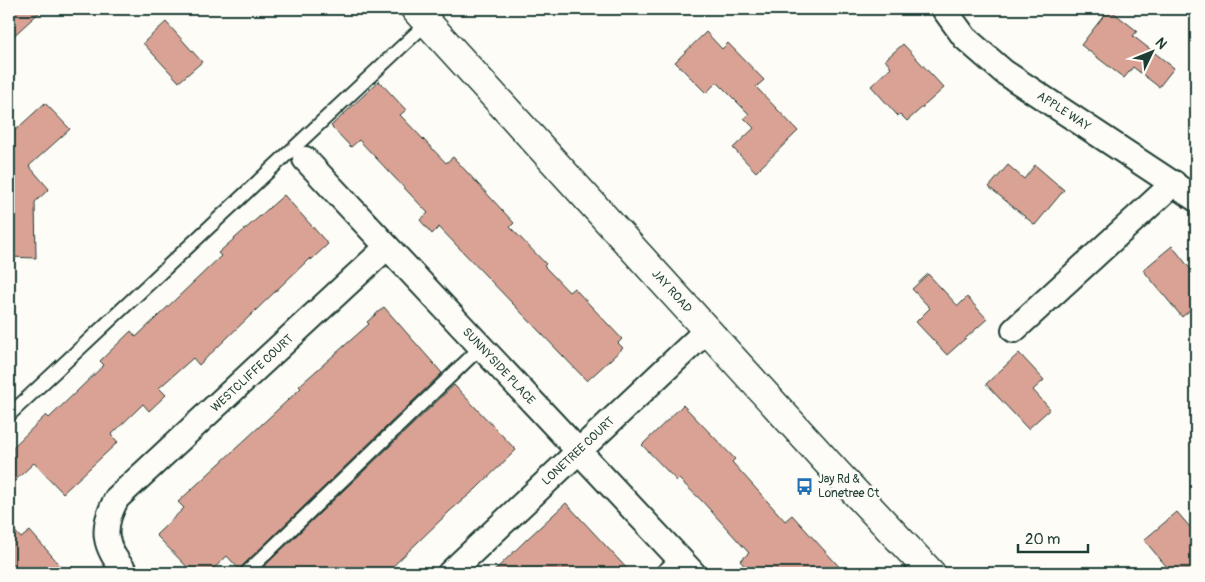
<svg xmlns="http://www.w3.org/2000/svg" width="1205" height="582" font-family="Pangolin,sans-serif">
	<style>
		.building { fill: #daa294; stroke: #1f3d34 }
		.lines { fill: none; stroke-linecap: round; stroke-linejoin: round }
		.lane-casing { stroke: #1f3d34; stroke-width: 16 }
		.street-casing { stroke: #1f3d34; stroke-width: 28 }
		.secondary-casing { stroke: #1f3d34; stroke-width: 31 }
		.lane { stroke: #fdfcf7; stroke-width: 12 }
		.street { stroke: #fdfcf7; stroke-width: 24 }
		.secondary { stroke: #fdfcf7; stroke-width: 28 }
		.labels { text-anchor: middle; stroke-width: 4.5; stroke-linejoin: round; paint-order: stroke }
		.street-label { font-size: 12px; fill: #1f3d34; stroke: #fdfcf7 }
		.poi-label { font-size: 12px; fill: #1f3d34; stroke: #fdfcf7; text-anchor: start }
	</style>
	<rect width="100%" height="100%" fill="#fdfcf7"/>
	<filter id="ink" filterUnits="userSpaceOnUse"><feTurbulence type="fractalNoise" baseFrequency=".02" numOctaves="2"/><feDisplacementMap in="SourceGraphic" scale="10" xChannelSelector="R" yChannelSelector="G"/><feConvolveMatrix kernelMatrix="1 2 1 2 8 2 1 2 1" color-interpolation-filters="sRGB"/></filter>
	<g filter="url(#ink)">
		<g class="building">
			<path d="M9 9H43L9 40Z"/>
			<path d="M1109 9 1137 31 1133 36 1174 68 1159 87 1133 67 1124 78 1081 45Z"/>
			<path d="M166 22 202 62 179 82 143 43Z"/>
			<path d="M706 32 722 49 728 43 764 80 756 87 798 131 756 172 733 148 754 128 744 118 749 114 717 82 706 93 675 62Z"/>
			<path d="M903 44 944 88 907 121 900 114 898 116 871 86 891 67 885 60Z"/>
			<path d="M379 81 406 110 400 115 446 163 453 157 514 223 510 227 546 264 544 266 569 292 574 288 622 339 618 343 623 348 587 381 439 227 432 234 420 220 428 213 359 140 351 147 331 126Z"/>
			<path d="M45 103 70 129 29 166 49 189 35 202 36 258 9 257V136Z"/>
			<path d="M1008 165 1024 179 1035 165 1064 190 1035 225 989 187Z"/>
			<path d="M284 195 328 244 311 260 310 258 199 365 193 358 159 388 166 395 149 411 143 404 111 435 118 442 63 493 34 463 9 486V451L46 415 49 418 104 365 100 361 131 331 136 337 221 256 218 253Z"/>
			<path d="M1172 246 1196 276V305L1182 317 1143 270Z"/>
			<path d="M928 274 958 306 967 297 987 319 947 355 916 322 930 308 912 289Z"/>
			<path d="M384 307 442 373 239 569 227 556 209 573H193L156 535 184 508 178 502 301 388 299 386 369 324 367 322Z"/>
			<path d="M1019 353 1044 380 1033 390 1050 409 1028 429 986 384Z"/>
			<path d="M454 385 516 450 476 489 451 510 386 573H257Z"/>
			<path d="M683 405 735 459 732 462 785 521 792 515 845 573H751L740 561 749 553 702 501 679 479 677 481 642 445Z"/>
			<path d="M566 503 631 573H492L526 540Z"/>
			<path d="M1177 512 1196 534V573H1172L1144 540Z"/>
			<path d="M9 525 21 538 30 531 67 573H9Z"/>
		</g>
		<g class="lines">
			<defs>
				<g id="lane">
					<path d="M9 415 428 22"/>
					<path d="M246 573 482 346"/>
					<path d="M661 573 678 558"/>
				</g>
				<g id="street">
					<path d="M944 9 965 38 1004 72 1196 199"/>
					<path d="M305 159 693 573"/>
					<path d="M1014 330 1174 183"/>
					<path d="M126 573C104 547 100 529 117 498L387 247"/>
					<path d="M450 573 707 330"/>
				</g>
				<path id="secondary" d="M415 9 837 473 931 573"/>
			</defs>
			<use href="#lane" class="lane-casing"/>
			<use href="#street" class="street-casing"/>
			<use href="#secondary" class="secondary-casing"/>
			<use href="#lane" class="lane"/>
			<use href="#street" class="street"/>
			<use href="#secondary" class="secondary"/>
		</g>
	</g>
	<defs>
		<symbol id="bus-bare" viewBox="-9 -9 18 18"><path d="M-5-6H5V4H4V6H2V4H-2V6H-4V4H-5ZM-3.5-4V0h7V-4ZM-3.5 1.2v1.5H-2V1.2ZM2 1.2v1.5H3.5V1.2Z" fill="#1f6fb2" stroke="#fdfcf7" stroke-width="2.5" paint-order="stroke"/></symbol>
	</defs>
	<g fill-rule="evenodd">
		<use href="#bus-bare" x="792" y="474" width="25" height="25"/>
	</g>
	<g class="labels">
		<g class="street-label">
			<text transform="translate(1064 111) rotate(33)" y="4">APPLE WAY</text>
			<text transform="translate(672 291) rotate(48)" y="4">JAY ROAD</text>
			<text transform="translate(499 366) rotate(47)" y="4">SUNNYSIDE PLACE</text>
			<text transform="translate(252 373) rotate(-43)" y="4">WESTCLIFFE COURT</text>
			<text transform="translate(578 451) rotate(-43)" y="4">LONETREE COURT</text>
		</g>
		<g class="poi-label">
			<text x="818" y="483">Jay Rd &amp;<tspan x="818" dy="14">Lonetree Ct</tspan></text>
		</g>
	</g>
	<rect width="1205" height="582" fill="none" stroke="#fdfcf7" stroke-width="30"/>
	<rect x="15" y="15" width="1175" height="552" fill="none" stroke="#1f3d34" stroke-width="2" filter="url(#ink)"/>
	<g transform="translate(1152 52) rotate(47)" stroke="#fdfcf7" stroke-width="4" paint-order="stroke">
	<path d="M0-4L9 19L0 12L-9 19Z" fill="#1f3d34"/>
	<text y="-8" font-size="14" font-weight="bold" text-anchor="middle" fill="#1f3d34">N</text>
	</g>
	<path d="M1018 544v8h70v-8" fill="none" stroke="#1f3d34" stroke-width="2.5"/>
	<text x="1025" y="544" font-size="15" fill="#1f3d34" stroke="#fdfcf7" stroke-width="4" paint-order="stroke">20 m</text>
</svg>
